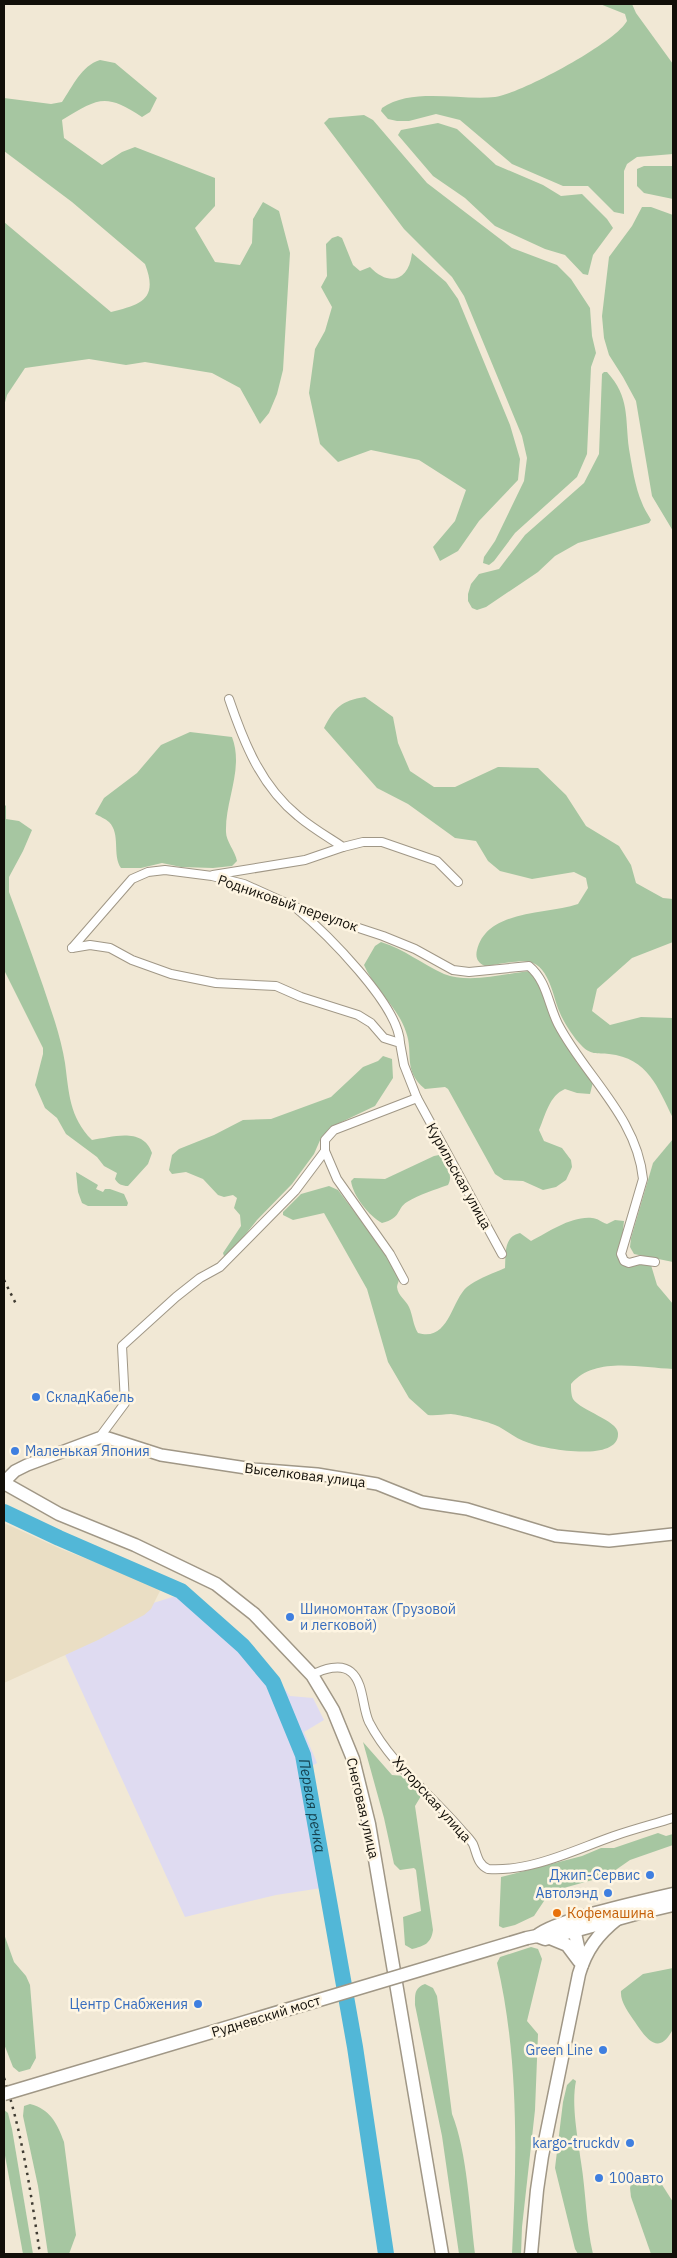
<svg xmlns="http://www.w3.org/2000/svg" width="677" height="2258" font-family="'IBM Plex Sans',sans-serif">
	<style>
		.commercial { fill: #dfdbf1 }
		.built { fill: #eadec4 }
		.green { fill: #a6c6a1 }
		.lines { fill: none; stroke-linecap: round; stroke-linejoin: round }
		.river { stroke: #52b7d7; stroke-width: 16 }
		.street-casing { stroke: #a09786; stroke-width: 10 }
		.secondary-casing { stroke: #a09786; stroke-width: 14 }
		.primary-casing { stroke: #a09786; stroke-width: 15 }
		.street { stroke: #fff; stroke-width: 8 }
		.secondary { stroke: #fff; stroke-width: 11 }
		.primary { stroke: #fff; stroke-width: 12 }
		.rail { stroke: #403c33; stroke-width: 2.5; stroke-dasharray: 2.5 5; stroke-linecap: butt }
		.primary-bridge-casing { stroke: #a09786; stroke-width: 15; stroke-linecap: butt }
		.primary-bridge { stroke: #fff; stroke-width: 12 }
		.shop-dot { fill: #3f7fe0; stroke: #fef5e2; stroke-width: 2 }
		.food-dot { fill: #e8710a; stroke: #fef5e2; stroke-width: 2 }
		.labels { text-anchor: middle; stroke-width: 5; stroke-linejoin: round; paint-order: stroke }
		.street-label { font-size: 14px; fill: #120f09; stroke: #fef5e2 }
		.shop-label { font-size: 14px; fill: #366cbe; stroke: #fef5e2; text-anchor: end }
		.food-label { font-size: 14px; fill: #c56008; stroke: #fef5e2; text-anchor: start }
		.water-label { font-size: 15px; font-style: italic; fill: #154250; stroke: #fef5e2 }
	</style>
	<rect width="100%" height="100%" fill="#f1e8d5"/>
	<path class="commercial" d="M179 1595 253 1662 262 1658 290 1696 313 1698 324 1720 304 1732 317 1763 307 1769 328 1887 276 1895 185 1917 62 1648 150 1604Z"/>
	<path class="built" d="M4 1523 61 1549 161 1587V1589L151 1609 144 1615 98 1640 4 1683Z"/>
	<g class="green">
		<path d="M600 4H632L636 13 673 64V154L637 157 627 164 624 171V214L614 212 588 186H563L512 164 460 120 436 114 409 121H397L388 119 381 111 382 108C412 87 461 101 495 97 520 94 615 43 627 21L625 14Z"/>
		<path d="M100 60 115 63 157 98 150 112 142 117C104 92 98 99 62 120L64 138 102 165 122 152 135 147 215 178V206L195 228 215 262 240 265 252 243 253 219 263 202 279 211 290 253 283 370 277 394 269 413 260 424 240 388 212 373 145 362 126 365 89 359 25 368 7 395 4 406V222L111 312C140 305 159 300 145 264L72 202 4 151V98L51 104 62 102C73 86 81 66 100 60Z"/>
		<path d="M364 115 373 120 427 183 512 248 557 265 571 279 590 308 592 336 596 353 591 367 587 454 577 477 515 533 494 561 489 565 483 563 484 557 495 541 524 481 527 458 522 436 464 296 452 277 404 229 324 123 329 118Z"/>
		<path d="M438 123 457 129 496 165 543 185 561 196 582 194 607 219 613 228 593 255 588 275 583 274 565 255 545 249 495 226 465 198 433 176 398 135 401 130Z"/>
		<path d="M644 166H673V199L644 193 637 186V169Z"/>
		<path d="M642 207H651L673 215V531L652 496 636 401 623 377 609 355 604 338 602 316 609 257 632 226Z"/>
		<path d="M338 236 342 238 353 265 360 271 370 267C389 287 409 281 412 253L446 282 458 299 510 425 520 459 518 480 479 521 458 551 440 561 433 547 455 521 466 490 419 460 371 450 338 462 320 444 309 393 315 349 325 331 332 307 321 287 327 276 326 244 332 238Z"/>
		<path d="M604 372H607C630 397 625 418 629 449 632 466 635 487 642 503 644 509 648 514 651 520L649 523 578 543 555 556 538 572 486 607 477 610 472 608 468 601V594L471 584 479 574 499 569 525 535 584 483 599 454 602 374Z"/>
		<path d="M365 697 393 717 398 743 410 771 434 787H455L498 767 538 768 566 795 586 826 619 846 631 865 636 883 663 898 673 899V942L632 958 597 989 592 1011 610 1025 641 1017 673 1018V1118C658 1088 648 1058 609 1054 597 1053 590 1055 581 1045 574 1038 564 1023 560 1013 553 998 550 967 530 962 521 959 495 965 485 966 478 963 475 958 477 950 487 909 546 915 578 904L588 888 586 878 574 872 532 879 500 871 488 861 476 841 455 838 408 804 377 788 324 728C335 707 341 701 365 697Z"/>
		<path d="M190 732 232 737C244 769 225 800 226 832 226 841 235 851 237 861L232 866 213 868 181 867 162 863 141 868H121C112 855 121 834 109 822 106 819 99 816 95 814L104 798 137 773 161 745Z"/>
		<path d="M4 804 6 806V819L19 821 32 830 23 851 9 877V892C25 935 41 978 55 1022 59 1035 63 1050 65 1063 69 1092 69 1117 92 1140 113 1137 143 1127 152 1153L148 1164 128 1186C122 1186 118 1184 115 1179L117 1173 104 1166 97 1157 66 1134 57 1118 45 1108 35 1085 43 1054V1048L4 970Z"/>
		<path d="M381 942C404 949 422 964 444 974 469 984 503 974 529 971L541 986 554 1023 577 1063 593 1082 590 1094 577 1093 565 1089C549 1096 546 1114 539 1130L544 1141 562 1148 571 1160 572 1167 566 1180 556 1187 543 1190 523 1181 504 1180 495 1174 448 1089 445 1087 425 1089C402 1070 414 1053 406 1032 398 1007 374 989 364 965L375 946Z"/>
		<path d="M383 1056 392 1059 393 1078 375 1106 331 1127 321 1138 314 1154 292 1184 257 1220 229 1255 224 1256 223 1253 241 1226 240 1215 234 1208 237 1198 233 1195 224 1197 218 1195 203 1179 186 1172 172 1174 169 1170 172 1155 179 1149 214 1135 243 1120 271 1119 331 1097 363 1067 378 1061Z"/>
		<path d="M673 1139V1262L634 1254 630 1247 631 1238 653 1163Z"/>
		<path d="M439 1155C446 1163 454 1176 448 1185 434 1190 420 1194 407 1202 396 1209 402 1218 382 1223 369 1216 353 1196 351 1181L354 1178 385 1179 434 1156Z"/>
		<path d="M76 1172 98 1185 96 1189 103 1192 105 1189H110L124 1194 128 1203 127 1206H88L82 1203 78 1192Z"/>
		<path d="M329 1186 338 1190 386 1254 399 1279C399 1282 397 1284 397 1287 398 1296 406 1300 409 1307 413 1316 413 1325 418 1333 449 1342 451 1301 467 1287 477 1279 494 1273 505 1268 506 1254 503 1237 520 1233L531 1241C549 1232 571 1216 592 1218 597 1218 601 1222 607 1224L615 1220 624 1221 620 1260 651 1265 657 1285 673 1304V1369C640 1368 595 1356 571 1384 571 1388 571 1395 573 1399 581 1411 617 1420 618 1433 620 1463 544 1449 529 1443 515 1439 507 1430 495 1425 486 1421 460 1415 451 1414 443 1414 436 1416 428 1415L409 1398 388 1362 367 1289 324 1213 293 1220 283 1215V1212L301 1194Z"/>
		<path d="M363 1742 392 1775 404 1776 421 1796 415 1806 433 1930C431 1944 424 1946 412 1949L405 1945 403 1917 421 1911 416 1870 414 1868 400 1870 394 1864 384 1818Z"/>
		<path d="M658 1833 666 1836 673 1834V1845L630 1860 607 1876 560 1889 546 1898 534 1916 515 1925 503 1928 499 1926 501 1877 582 1856 601 1848H614Z"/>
		<path d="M4 1934 14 1962 26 1976 30 1985 36 2058 30 2069 19 2072 13 2067 4 2044Z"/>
		<path d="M531 1947 538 1949 542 1959 527 2021 538 2034 535 2110 522 2227 521 2254H512C517 2157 519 2058 497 1963L500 1957Z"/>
		<path d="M673 1968V2029C659 2056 647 2040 635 2022 629 2013 620 2002 621 1991L643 1974Z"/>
		<path d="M425 1984 433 1988 437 1996 452 2114C467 2151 470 2213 475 2254H459L442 2136 415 2005C415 1995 414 1988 425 1984Z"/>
		<path d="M573 2079 576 2081C571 2105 578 2138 581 2162 586 2193 586 2224 593 2254H578L575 2249 555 2168 563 2102 567 2085Z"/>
		<path d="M30 2104C50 2109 57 2123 64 2142L76 2235 69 2254H48L38 2186 23 2116 24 2106Z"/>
		<path d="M4 2110 8 2113 12 2129 33 2254H23L4 2150Z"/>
		<path d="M641 2176 659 2180 673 2202V2254H651L631 2197 630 2188 632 2180Z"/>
	</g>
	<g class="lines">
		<path class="river" id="s1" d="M4 1512 59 1538 181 1591 243 1646 273 1682 303 1755 355 2047 386 2254"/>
		<defs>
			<g id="street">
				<path d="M229 699C244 743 261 786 298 816 312 828 328 837 343 847L363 842H382L437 861 458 882"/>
				<path d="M213 875 305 860 343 847"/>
				<path d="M296 908C325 932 399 1005 400 1043"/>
				<path d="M72 948 132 879 148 872 165 870 212 876 244 884 295 907 383 936 415 949 453 970 469 972 529 966C547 981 548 1004 558 1024 585 1076 637 1117 643 1179L621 1254 624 1261 629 1263 640 1260 655 1262"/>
				<path d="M72 948 90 945 110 948 132 960 171 974 216 983 276 986 301 997 358 1015 371 1023 384 1038 400 1043 404 1065 417 1098 502 1254"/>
				<path d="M325 1151 337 1179 390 1254 404 1280"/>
				<path d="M99 1438 125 1403 122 1346 176 1297 200 1278 220 1267 295 1191 325 1151V1140L334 1130 417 1098"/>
				<path d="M312 1675C323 1669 341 1663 351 1672 364 1683 362 1707 369 1722 391 1765 432 1795 463 1832 466 1835 470 1839 473 1844 477 1853 477 1864 488 1869 531 1872 574 1850 614 1836 634 1829 654 1824 673 1818"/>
			</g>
			<path id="secondary" d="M4 1482 15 1471 27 1465 99 1438H108L161 1455 253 1469 317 1474 377 1484 422 1502 467 1509 556 1536 609 1541 673 1534"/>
			<g id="primary">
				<path d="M4 1483 59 1514 135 1545 216 1584 254 1614 312 1675 333 1710 353 1759 369 1824 442 2254"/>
				<path d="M573 1924 582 1965"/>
				<path d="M537 1936C552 1921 647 1900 673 1894"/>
				<path d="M527 1938 537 1936 545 1939 639 1913 673 1905"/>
				<path d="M550 1938 567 1945 579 1961"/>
				<path d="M531 2254 537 2190 542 2156 579 1974C586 1950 598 1934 617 1919"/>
			</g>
		</defs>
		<use href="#street" class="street-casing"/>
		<use href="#secondary" class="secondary-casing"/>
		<use href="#primary" class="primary-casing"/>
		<use href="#street" class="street"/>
		<use href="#secondary" class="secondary"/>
		<use href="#primary" class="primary"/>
		<g class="rail">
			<path d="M4 1280 17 1306"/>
			<path d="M4 2078C23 2136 31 2195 40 2254"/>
		</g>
		<defs>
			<path id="primary-bridge" d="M4 2094 527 1938"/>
		</defs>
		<use href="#primary-bridge" class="primary-bridge-casing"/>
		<use href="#primary-bridge" class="primary-bridge"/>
	</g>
	<g class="shop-dot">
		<circle cx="36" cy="1397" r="5"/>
		<circle cx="15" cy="1451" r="5"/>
		<circle cx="290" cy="1617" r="5"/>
		<circle cx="650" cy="1875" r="5"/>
		<circle cx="608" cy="1893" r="5"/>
		<circle cx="198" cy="2004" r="5"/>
		<circle cx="603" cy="2050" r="5"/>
		<circle cx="630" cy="2143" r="5"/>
		<circle cx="599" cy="2178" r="5"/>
	</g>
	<circle class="food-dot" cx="557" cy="1913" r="5"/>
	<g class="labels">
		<g class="street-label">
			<text transform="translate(288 903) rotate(19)" y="5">Родниковый переулок</text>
			<text transform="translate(459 1176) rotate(61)" y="5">Курильская улица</text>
			<text transform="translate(305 1475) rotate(7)" y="5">Выселковая улица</text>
			<text transform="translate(432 1799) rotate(48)" y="5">Хуторская улица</text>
			<text transform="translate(363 1808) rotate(77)" y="5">Снеговая улица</text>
			<text transform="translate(266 2016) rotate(-17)" y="5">Рудневский мост</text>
		</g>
		<g class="shop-label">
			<text x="46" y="1402" text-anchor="start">СкладКабель</text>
			<text x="25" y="1456" text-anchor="start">Маленькая Япония</text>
			<text x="300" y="1614" text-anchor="start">Шиномонтаж (Грузовой<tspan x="300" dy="16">и легковой)</tspan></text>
			<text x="640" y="1880">Джип-Сервис</text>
			<text x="598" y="1898">Автолэнд</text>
			<text x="188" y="2009">Центр Снабжения</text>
			<text x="593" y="2055">Green Line</text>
			<text x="620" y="2148">kargo-truckdv</text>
			<text x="609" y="2183" text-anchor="start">100авто</text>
		</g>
		<g class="food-label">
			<text x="567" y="1918">Кофемашина</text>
		</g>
		<g class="water-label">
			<text dy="5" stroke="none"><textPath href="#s1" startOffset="454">Первая речка</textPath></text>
		</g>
	</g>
	<rect width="677" height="2258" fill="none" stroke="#120f09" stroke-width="10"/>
</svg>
